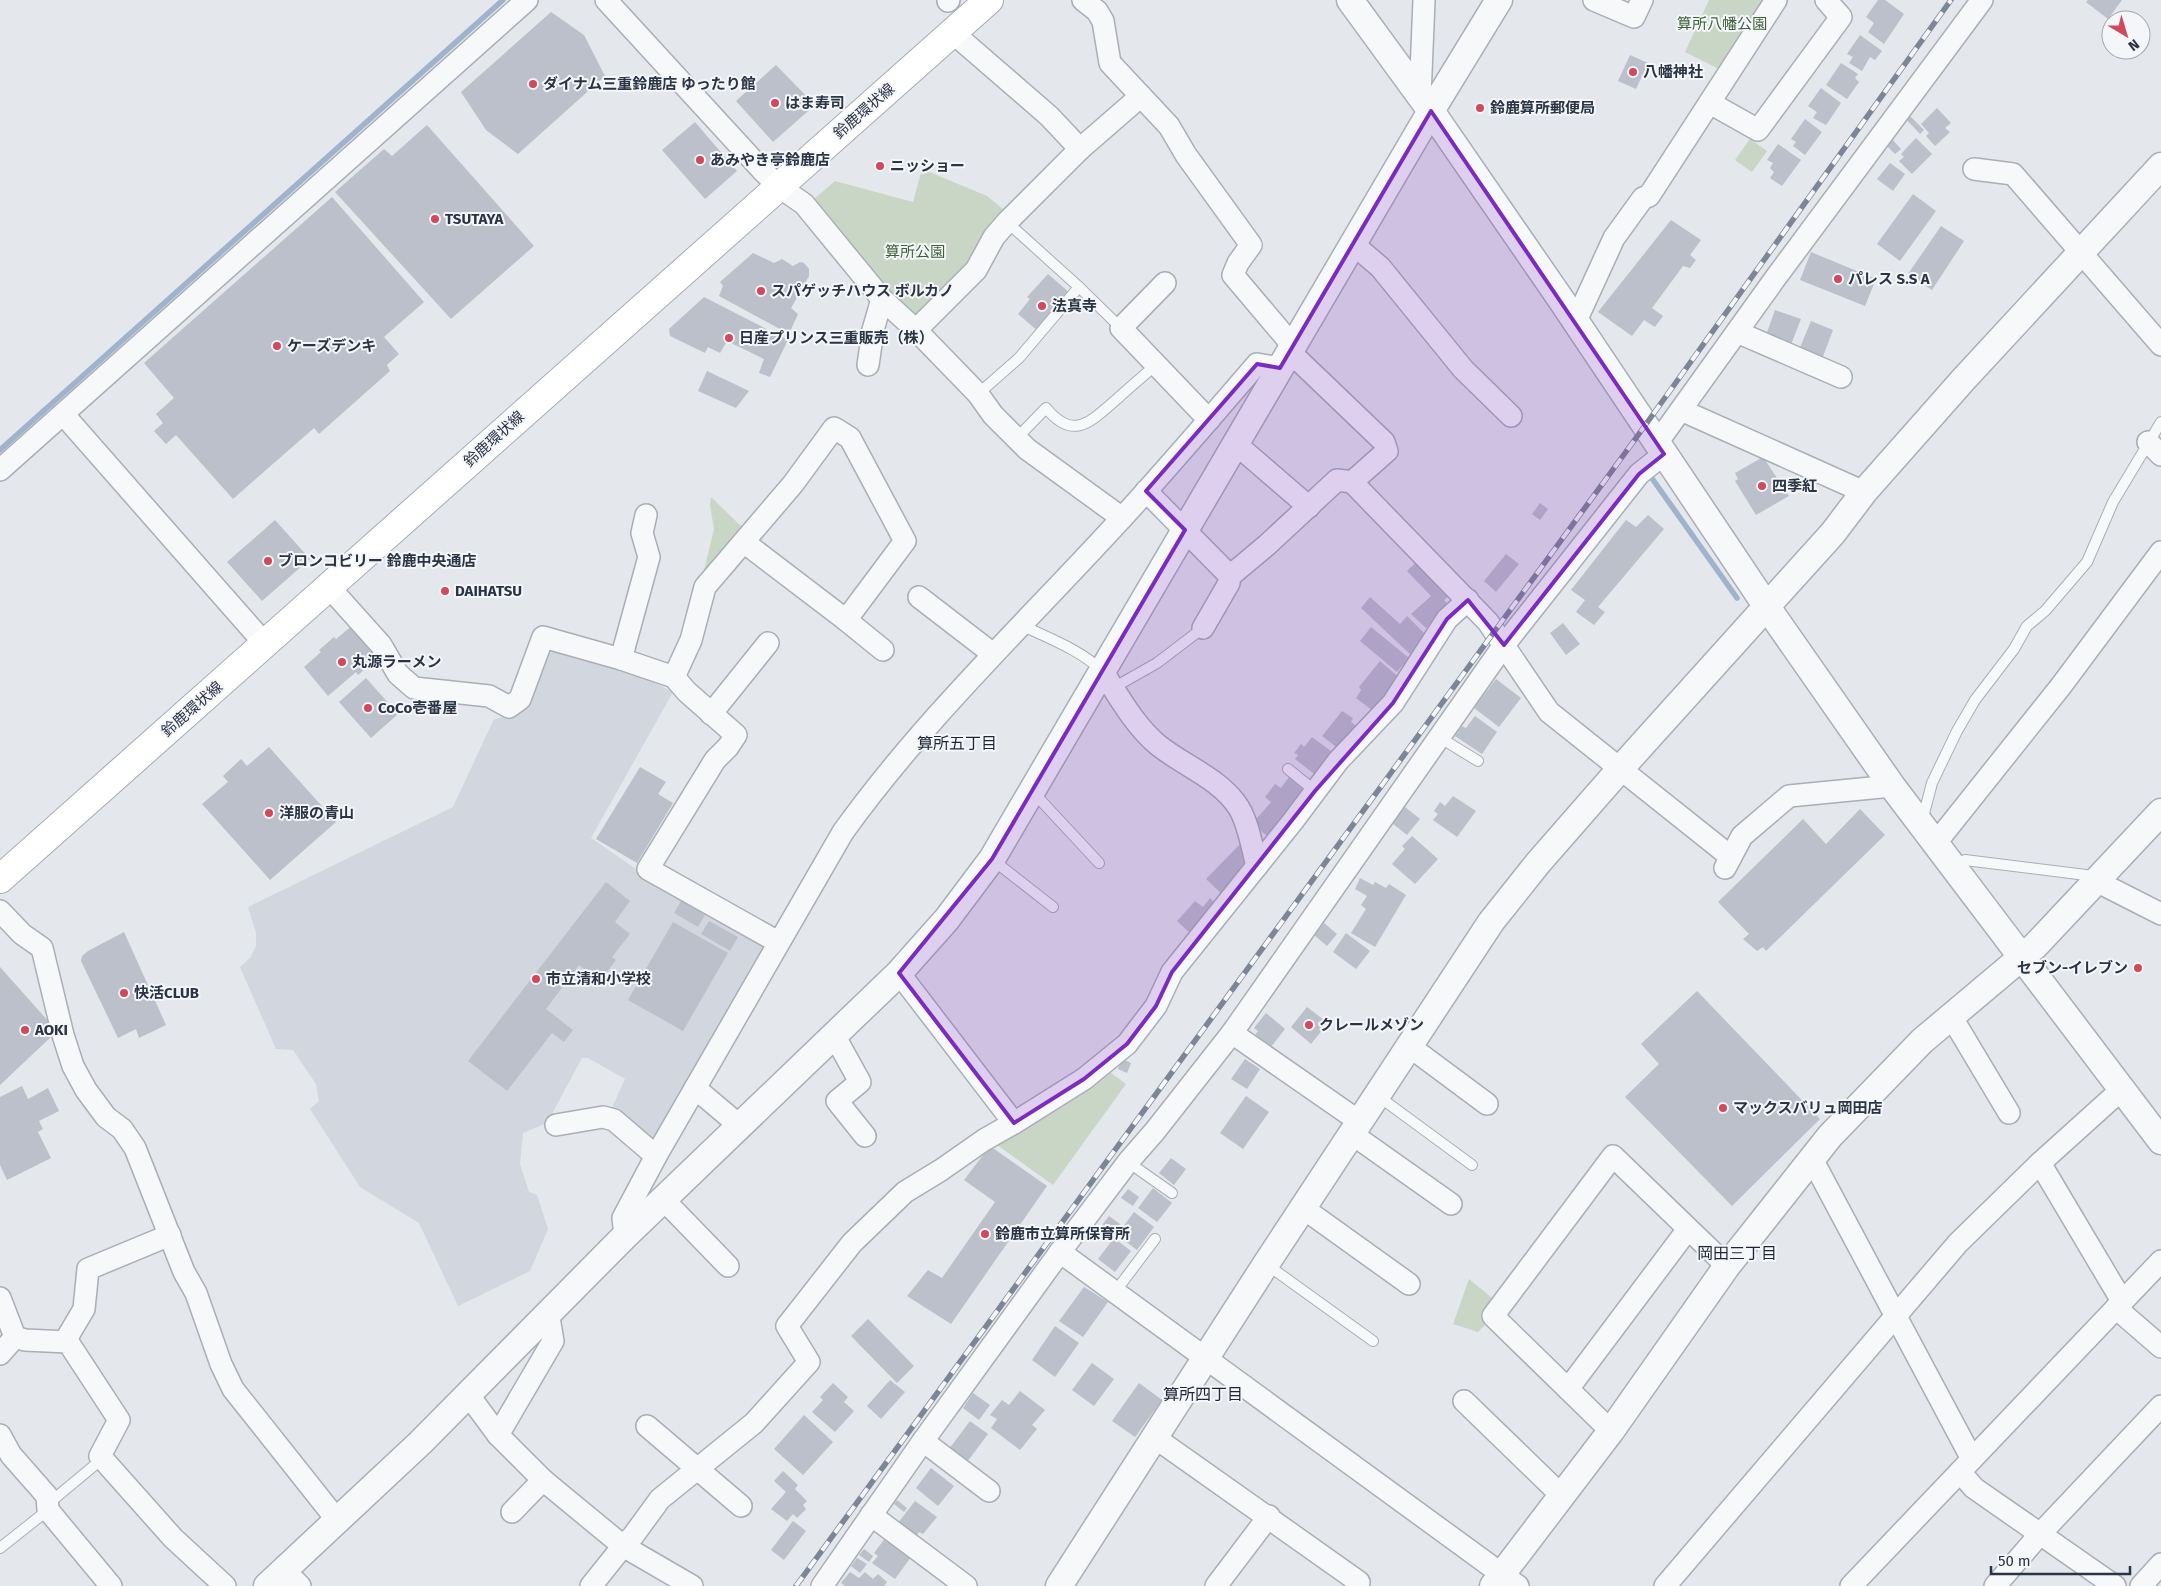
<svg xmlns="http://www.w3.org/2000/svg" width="2161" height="1586" font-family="'Fira Sans','Noto Sans JP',sans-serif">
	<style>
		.built { fill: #d2d6de }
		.green { fill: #c9d6c5 }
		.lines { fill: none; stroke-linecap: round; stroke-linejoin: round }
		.stream { stroke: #9fb4cc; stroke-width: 5.5 }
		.building { fill: #bbc0ca }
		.service-casing { stroke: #a9aeb7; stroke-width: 12 }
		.minor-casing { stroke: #a9aeb7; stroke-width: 24 }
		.tertiary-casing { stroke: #a9aeb7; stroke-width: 29 }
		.primary-casing { stroke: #a3abb8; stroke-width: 30 }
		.service { stroke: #f7f8fa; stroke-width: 10 }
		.minor { stroke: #f7f8fa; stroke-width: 21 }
		.tertiary { stroke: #f7f8fa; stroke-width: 26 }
		.primary { stroke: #fff; stroke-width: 28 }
		.rail-casing { stroke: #7d8696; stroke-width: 5.5 }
		.rail { stroke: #f4f6f9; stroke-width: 4; stroke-dasharray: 11; stroke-linecap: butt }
		.marked { fill: #7b2cbf; fill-opacity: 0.2; stroke: #7b2cbf; stroke-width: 4; stroke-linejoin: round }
		.poi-dot { fill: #d1495b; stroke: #f4f6f9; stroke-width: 2 }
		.labels { text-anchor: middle; stroke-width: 4; stroke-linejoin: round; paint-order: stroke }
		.park-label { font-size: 15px; fill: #3f6138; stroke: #f4f6f9 }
		.poi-label { font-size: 15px; font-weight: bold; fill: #2b3445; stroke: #f4f6f9; text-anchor: start }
		.street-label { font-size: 15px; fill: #2b3445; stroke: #f4f6f9 }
		.neighbourhood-label { font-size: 16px; fill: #1d2536; stroke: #f4f6f9 }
	</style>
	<rect width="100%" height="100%" fill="#e4e7ec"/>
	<path class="built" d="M553 651 635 673 673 692 591 838 639 871 762 941 765 952 657 1138 646 1140 610 1112 625 1079 588 1058H582L547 1123 523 1133 520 1164 529 1192 537 1195 548 1229 530 1271 458 1306 419 1223 360 1187 310 1109 319 1101 316 1084 293 1050 276 1049 240 967 250 958 256 946V933L248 907 453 807 494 719 519 714 543 657Z"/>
	<g class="green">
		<path d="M1709 0H1764L1719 69 1685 52Z"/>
		<path d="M1750 139 1767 151 1752 172 1735 160Z"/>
		<path d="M922 169 987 196 1004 210 972 268 911 322 813 200 835 181 913 202Z"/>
		<path d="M711 497 744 529 702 579 714 529 710 505Z"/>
		<path d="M1107 1070 1126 1084 1053 1185 993 1142Z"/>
		<path d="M1469 1279 1492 1298 1481 1315 1488 1322 1478 1332 1453 1324Z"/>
	</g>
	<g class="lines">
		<g class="stream">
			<path d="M0 450 503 0"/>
			<path d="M1651 477 1737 598"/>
		</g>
	</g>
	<g class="building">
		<path d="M1878 0H1885L1904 14 1884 44 1868 32 1874 23 1866 17Z"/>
		<path d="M2088 0H2122L2108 19 2086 2Z"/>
		<path d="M551 12 584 35 605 76 518 154 486 130 461 92Z"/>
		<path d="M1860 35 1882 51 1875 60 1870 57 1862 71 1849 63 1853 57 1847 54Z"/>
		<path d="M1630 55 1648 63 1636 89 1618 81Z"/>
		<path d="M1841 63 1858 74 1855 78 1859 82 1847 99 1826 85Z"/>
		<path d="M776 65 815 105 773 142 736 101Z"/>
		<path d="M1821 88 1841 103 1826 125 1813 118 1817 112 1808 106Z"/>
		<path d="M1937 108 1951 123 1945 128 1950 132 1935 146 1926 136 1929 133 1921 124Z"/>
		<path d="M1908 114 1924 130 1920 134 1904 117Z"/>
		<path d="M1805 119 1822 132 1805 155 1793 146 1796 142 1791 139Z"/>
		<path d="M695 122 737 171 705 199 662 150Z"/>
		<path d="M427 125 534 246 451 319 335 192 384 149 392 156Z"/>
		<path d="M1916 138 1932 154 1912 174 1899 161 1904 157 1901 154Z"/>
		<path d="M1892 139 1901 149 1895 154 1886 145Z"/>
		<path d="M1778 144 1801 160 1782 186 1770 178 1774 172 1770 168 1773 163 1767 160Z"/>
		<path d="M1890 163 1905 174 1893 191 1877 179Z"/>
		<path d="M1913 194 1936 211 1900 261 1877 244Z"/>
		<path d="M332 197 424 302 384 337 399 354 387 365 390 371 319 434 314 428 233 499 176 435 166 444 154 431 163 423 156 414 174 398 144 363Z"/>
		<path d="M1671 220 1701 240 1690 255 1696 260 1690 268 1683 266 1652 308 1663 316 1655 327 1644 320 1632 336 1598 312Z"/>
		<path d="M1941 226 1964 241 1932 290 1908 274Z"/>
		<path d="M1811 252 1876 279 1865 306 1800 280Z"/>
		<path d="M753 253 774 263 782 259 793 266 800 262 804 263 809 269V276L791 308 798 314 789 334 719 296 723 286 720 282Z"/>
		<path d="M1048 274 1071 294 1038 331 1018 314 1030 299 1027 297Z"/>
		<path d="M704 297 788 340 770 377 759 373 764 359 727 341 720 353 708 347 705 353 670 336 669 329Z"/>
		<path d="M1775 310 1801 319 1790 347 1765 338Z"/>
		<path d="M1811 321 1833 330 1822 359 1799 350Z"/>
		<path d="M707 371 749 391 736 408 698 391Z"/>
		<path d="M1763 457 1789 496 1756 515 1735 481 1738 479 1735 473Z"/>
		<path d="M1540 503 1548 509 1540 520 1532 514Z"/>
		<path d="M1648 515 1664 529 1598 607 1605 612 1594 625 1576 612 1585 600 1571 590 1626 520 1636 527Z"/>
		<path d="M275 520 310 559 262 601 227 562Z"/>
		<path d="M1506 554 1519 564 1496 592 1484 581Z"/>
		<path d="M1420 558 1451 594 1444 600 1450 607 1426 628 1411 614 1431 596 1407 571Z"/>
		<path d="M1370 597 1400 624 1407 616 1428 637 1411 655 1361 608Z"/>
		<path d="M1563 623 1580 644 1566 655 1550 633Z"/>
		<path d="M353 625 380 656 358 675 356 672 328 696 304 667 321 652 319 650 334 637 336 639Z"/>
		<path d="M1371 627 1409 658 1397 672 1360 641Z"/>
		<path d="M1380 661 1402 680 1377 714 1356 698 1361 690 1359 687Z"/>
		<path d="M366 678 398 714 371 738 339 702Z"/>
		<path d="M1496 679 1521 698 1499 727 1474 708Z"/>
		<path d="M1342 711 1353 718 1351 722 1358 727 1340 750 1322 736Z"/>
		<path d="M1475 716 1497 732 1482 754 1455 736 1462 726 1466 728Z"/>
		<path d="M1312 737 1335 754 1318 777 1295 759 1298 755 1294 753 1301 744 1304 747Z"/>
		<path d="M269 747 336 822 270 880 202 804 228 782 223 776 241 759 247 766Z"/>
		<path d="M640 767 666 782 658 794 673 803 637 863 596 839Z"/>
		<path d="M1289 777 1305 791 1271 839 1252 824 1271 802 1265 797 1275 784 1281 788Z"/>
		<path d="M1453 796 1476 811 1457 837 1433 820 1438 814 1434 811 1440 802 1445 806Z"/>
		<path d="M1405 807 1420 819 1407 835 1392 823Z"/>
		<path d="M1860 809 1885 835 1766 951 1763 947 1757 951 1743 939 1749 934 1718 902 1803 819 1826 844Z"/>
		<path d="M1412 836 1438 859 1415 884 1392 864 1405 849 1402 846Z"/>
		<path d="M1243 841 1249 865 1225 897 1206 879Z"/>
		<path d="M1360 878 1373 885 1375 882 1386 888 1389 884 1406 895 1375 947 1351 933 1366 909 1361 905 1367 896 1355 889Z"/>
		<path d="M606 882 630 901 615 922 630 934 612 957 616 960 600 981 579 965 546 1009 573 1030 564 1042 552 1033 507 1091 468 1061Z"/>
		<path d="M1210 898 1219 907 1193 936 1177 921 1195 901 1203 907Z"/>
		<path d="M681 901 705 915 698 927 674 913Z"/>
		<path d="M709 921 738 937 730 951 701 934Z"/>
		<path d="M673 922 728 953 683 1031 628 1000Z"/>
		<path d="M1324 923 1337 934 1327 946 1314 935Z"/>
		<path d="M124 932 166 1025 139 1038 136 1029 118 1038 81 961 82 956 88 951Z"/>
		<path d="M1346 933 1370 951 1356 969 1333 952Z"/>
		<path d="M0 967 49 1022 51 1037 0 1085Z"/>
		<path d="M1697 991 1820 1119 1732 1206 1625 1097 1659 1064 1641 1044Z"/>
		<path d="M1307 1007 1328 1023 1311 1044 1291 1027Z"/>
		<path d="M1266 1013 1285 1029 1271 1047 1255 1035 1258 1031 1254 1028Z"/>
		<path d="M1122 1059 1131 1063 1127 1073 1118 1069Z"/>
		<path d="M1245 1059 1260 1069 1247 1089 1231 1079Z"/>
		<path d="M22 1086 28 1099 48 1088 59 1111 39 1121 43 1129 38 1132 51 1158 7 1180 0 1165V1097Z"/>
		<path d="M1246 1096 1269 1112 1243 1149 1220 1133Z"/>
		<path d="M990 1146 1047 1186 951 1324 907 1296 928 1270 942 1278 995 1202 964 1180Z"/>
		<path d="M1171 1158 1186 1169 1174 1185 1159 1173Z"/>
		<path d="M1153 1188 1172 1203 1157 1222 1138 1208Z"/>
		<path d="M1128 1189 1139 1197 1133 1206 1121 1198Z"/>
		<path d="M1134 1212 1154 1227 1137 1250 1117 1235Z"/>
		<path d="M1109 1216 1120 1224 1114 1233 1102 1225Z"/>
		<path d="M1114 1238 1131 1251 1115 1272 1098 1259Z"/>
		<path d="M1084 1287 1108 1302 1083 1337 1059 1321Z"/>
		<path d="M868 1319 914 1366 897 1383 851 1336Z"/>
		<path d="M1055 1326 1079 1343 1055 1377 1032 1360Z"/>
		<path d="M1092 1363 1114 1379 1094 1406 1072 1390Z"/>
		<path d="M890 1380 905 1392 881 1419 867 1406Z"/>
		<path d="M833 1383 848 1397 844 1402 854 1411 835 1432 812 1412 823 1400 820 1397Z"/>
		<path d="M1139 1383 1162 1400 1135 1437 1112 1421Z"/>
		<path d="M1020 1391 1045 1410 1032 1425 1037 1429 1020 1450 991 1428 997 1419 990 1415 1002 1400 1009 1405Z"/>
		<path d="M973 1393 990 1405 979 1420 963 1408Z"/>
		<path d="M804 1415 833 1442 803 1475 774 1449Z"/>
		<path d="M970 1421 988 1434 967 1462 949 1449Z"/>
		<path d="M931 1468 954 1486 938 1506 916 1488Z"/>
		<path d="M783 1471 798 1485 795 1489 807 1501 803 1505 806 1509 797 1518 793 1514 787 1521 771 1509 786 1492 774 1481Z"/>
		<path d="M897 1500 907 1508 904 1512 894 1504Z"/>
		<path d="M915 1501 937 1517 923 1534 919 1532 916 1536 898 1523Z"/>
		<path d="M793 1521 806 1531 784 1560 771 1550Z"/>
		<path d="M886 1537 911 1557 895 1579 872 1563 878 1556 874 1553Z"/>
		<path d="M864 1549 873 1556 869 1562 859 1555Z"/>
		<path d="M857 1558 867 1564 860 1573 851 1566Z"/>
		<path d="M850 1572 859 1578 865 1572 873 1579 878 1574 887 1582 884 1586H845L841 1583Z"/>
	</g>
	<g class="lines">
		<defs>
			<g id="service">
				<path d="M1007 222 1079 287 1121 328"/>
				<path d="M978 394 1019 358 1079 287"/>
				<path d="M1016 439 1046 408C1074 442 1091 421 1117 399 1130 387 1143 376 1156 365"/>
				<path d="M1021 625C1046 637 1083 651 1102 671"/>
				<path d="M1113 688 1157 663 1203 628"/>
				<path d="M1439 737 1478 761"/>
				<path d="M1288 769 1315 791"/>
				<path d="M1033 792 1099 863"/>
				<path d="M1922 821 1932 783 1957 731 1975 700 2014 649 2027 626 2045 611 2087 562 2113 502 2161 422"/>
				<path d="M993 860 1053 907"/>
				<path d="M1954 868 1965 860 2086 875 2095 881"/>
				<path d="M1378 1096 1472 1165"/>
				<path d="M1128 1162 1172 1193"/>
				<path d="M1266 1264 1373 1341"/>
				<path d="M1115 1292 1155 1239"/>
				<path d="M48 1504 102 1459"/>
				<path d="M0 1548 48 1510"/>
			</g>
			<g id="minor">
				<path d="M606 0 762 170 778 186 804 204 882 299 916 330 978 394 993 415 1027 449 1122 518"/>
				<path d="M1083 0 1097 11 1103 21 1110 63 1169 126 1186 155 1251 245 1238 263 1233 275 1293 346"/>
				<path d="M1594 0 1634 17 1642 0"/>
				<path d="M948 1 949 0"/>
				<path d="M952 32 1049 116 1080 149"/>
				<path d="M1420 97 1424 0"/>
				<path d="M1710 103 1758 130 1841 17 1826 0"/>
				<path d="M1974 169 2013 174 2161 345"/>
				<path d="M1353 244 1380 267 1463 369 1511 416"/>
				<path d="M1165 283 1121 328 1209 420"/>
				<path d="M1576 321 1614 238 1643 198 1649 196 1776 0"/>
				<path d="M916 330 976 270 994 237 1007 222 1080 149 1141 96"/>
				<path d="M1737 332 1841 377"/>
				<path d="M1290 352 1384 442 1387 451 1352 482 1488 622 1549 712 1731 857"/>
				<path d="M868 365 873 330 882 299"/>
				<path d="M1681 410 1864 492"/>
				<path d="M63 414 265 644"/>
				<path d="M2148 442 2161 455"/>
				<path d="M1657 443 1774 280 1982 0"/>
				<path d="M1236 444 1309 507"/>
				<path d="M0 470 527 0"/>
				<path d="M1146 491 1230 576"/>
				<path d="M329 587 381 645 398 674 414 688 489 696 509 707 520 699 543 637 621 659 674 677 687 692 736 735 728 747 715 760 648 869 778 942"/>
				<path d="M919 597 993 654"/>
				<path d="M846 620 883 650"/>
				<path d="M1203 628 1229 583 1230 576 1267 545 1337 480 1352 482"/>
				<path d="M621 659 649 557 642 533 646 515"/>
				<path d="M1103 672C1119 697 1135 726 1158 745 1184 766 1221 779 1239 808 1249 825 1252 848 1257 866"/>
				<path d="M674 677 691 640 705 587 793 484 834 428 850 438 905 541 846 620 745 543"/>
				<path d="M711 714 768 643"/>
				<path d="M1935 844 2061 686 2161 552"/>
				<path d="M1725 868 1742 836 1789 796 1892 786"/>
				<path d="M2096 881 2161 914"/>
				<path d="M0 911 22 934 42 948 63 1035 73 1066 86 1090 106 1117 122 1129 135 1148 184 1272 196 1293 221 1364 233 1389 337 1520"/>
				<path d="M899 973 1014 1123"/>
				<path d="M1951 1016 2009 1113"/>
				<path d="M1232 1033 1360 1122"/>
				<path d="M834 1035 860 1082 837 1101 865 1136"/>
				<path d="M1409 1046 1487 1104"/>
				<path d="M695 1088 740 1126"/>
				<path d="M556 1125 603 1117 614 1120 656 1156"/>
				<path d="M1352 1134 1451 1204"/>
				<path d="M1812 1159 1972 1459"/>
				<path d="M2040 1163 2122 1301"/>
				<path d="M663 1199 728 1266"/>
				<path d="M1303 1208 1409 1284"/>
				<path d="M625 1236 623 1218 656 1156 843 832C925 718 1027 622 1122 518 1168 468 1212 416 1257 364L1280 368"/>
				<path d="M1060 1252 1518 1586"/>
				<path d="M0 1298 15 1337 25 1340 68 1342 119 1420 100 1456 173 1538 225 1586"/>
				<path d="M2116 1308 2161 1347"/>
				<path d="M68 1342V1336L84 1309 88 1269 170 1235"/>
				<path d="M0 1354 15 1337"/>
				<path d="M1568 1389 1688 1229"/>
				<path d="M467 1393 498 1435 543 1480 623 1546 692 1586"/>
				<path d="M1464 1401 1561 1495"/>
				<path d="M647 1426 741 1506"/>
				<path d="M1611 1431 1493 1316 1613 1156 1727 1266"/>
				<path d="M0 1435 11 1455 47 1496 48 1510 111 1586"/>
				<path d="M498 1435 553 1341 548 1312"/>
				<path d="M1154 1437 1359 1582 1356 1586"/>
				<path d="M923 1441 989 1491"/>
				<path d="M1960 1472 1974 1488 2115 1586"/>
				<path d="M512 1512 543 1480"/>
				<path d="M871 1515 966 1586"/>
				<path d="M284 1570 300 1586"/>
				<path d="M591 1586 623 1546 633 1536 660 1499 754 1423 809 1362 787 1326 852 1243 905 1192 941 1170 984 1140 1014 1123 1084 1079 1127 1044 1156 1006 1172 972 1293 821 1338 761 1393 703 1447 619 1468 600"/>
				<path d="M822 1586 923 1441 1060 1252 1128 1162 1155 1131 1232 1033 1504 645 1639 474 1664 454"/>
				<path d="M1216 1586 1269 1516"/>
				<path d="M1665 1586 1958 1243 2040 1163 2121 1090"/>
				<path d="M1851 1586 2161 1261"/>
				<path d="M1995 1586 2040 1534 2161 1406"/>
				<path d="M2141 1586 2161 1564"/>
			</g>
			<g id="tertiary">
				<path d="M1350 0 1431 111 1562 301 1767 607 1892 786 2161 1141"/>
				<path d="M267 1586 420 1443 625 1236 899 973 947 919 992 859 1431 111 1499 0"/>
				<path d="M1059 1586 1266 1264 1491 922 1538 863 1621 768 1833 533 1864 492 1963 380 2161 166"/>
				<path d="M1493 1586 1611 1431 1727 1266 1830 1136 1922 1041 2035 946 2161 812"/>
			</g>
			<path id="primary" d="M0 879 989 0"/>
		</defs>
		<use href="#service" class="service-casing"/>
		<use href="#minor" class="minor-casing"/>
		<use href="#tertiary" class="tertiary-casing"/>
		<use href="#primary" class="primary-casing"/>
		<use href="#service" class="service"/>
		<use href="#minor" class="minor"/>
		<use href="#tertiary" class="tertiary"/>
		<use href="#primary" class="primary"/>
		<defs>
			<path id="rail" d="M796 1586 1636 438 1951 0"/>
		</defs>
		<use href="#rail" class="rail-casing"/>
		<use href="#rail" class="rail"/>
	</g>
	<path class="marked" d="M1431 111 1664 454 1639 474 1504 645 1468 600 1447 619 1393 703 1315 791 1172 972 1156 1006 1127 1044 1084 1079 1014 1123 899 973 992 859 1185 530 1146 491 1257 364 1280 368Z"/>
	<g class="poi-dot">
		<circle cx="1633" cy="72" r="5"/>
		<circle cx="533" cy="84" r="5"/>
		<circle cx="775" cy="103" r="5"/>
		<circle cx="1480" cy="108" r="5"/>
		<circle cx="700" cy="160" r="5"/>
		<circle cx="880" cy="166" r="5"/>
		<circle cx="435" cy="219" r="5"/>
		<circle cx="1838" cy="279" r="5"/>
		<circle cx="761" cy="291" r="5"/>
		<circle cx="1042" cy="306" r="5"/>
		<circle cx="729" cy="338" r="5"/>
		<circle cx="277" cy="346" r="5"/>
		<circle cx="1762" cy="486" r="5"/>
		<circle cx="268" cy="561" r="5"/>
		<circle cx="445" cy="591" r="5"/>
		<circle cx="342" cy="662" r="5"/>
		<circle cx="368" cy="708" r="5"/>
		<circle cx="269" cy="813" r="5"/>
		<circle cx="2138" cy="968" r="5"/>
		<circle cx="536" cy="979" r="5"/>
		<circle cx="124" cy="993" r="5"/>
		<circle cx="1309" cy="1025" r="5"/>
		<circle cx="25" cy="1030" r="5"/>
		<circle cx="1723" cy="1108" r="5"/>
		<circle cx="985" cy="1234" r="5"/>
	</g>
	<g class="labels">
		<g class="park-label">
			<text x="1722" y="29">算所八幡公園</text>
			<text x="915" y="257">算所公園</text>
		</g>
		<g class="poi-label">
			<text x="1643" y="77">八幡神社</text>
			<text x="543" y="89">ダイナム三重鈴鹿店 ゆったり館</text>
			<text x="785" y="108">はま寿司</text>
			<text x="1490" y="113">鈴鹿算所郵便局</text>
			<text x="710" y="165">あみやき亭鈴鹿店</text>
			<text x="890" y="171">ニッショー</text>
			<text x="445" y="224">TSUTAYA</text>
			<text x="1848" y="284">パレス S.S A</text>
			<text x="771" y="296">スパゲッチハウス ボルカノ</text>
			<text x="1052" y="311">法真寺</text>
			<text x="739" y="343">日産プリンス三重販売（株）</text>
			<text x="287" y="351">ケーズデンキ</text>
			<text x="1772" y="491">四季紅</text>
			<text x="278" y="566">ブロンコビリー 鈴鹿中央通店</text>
			<text x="455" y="596">DAIHATSU</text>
			<text x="352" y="667">丸源ラーメン</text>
			<text x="378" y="713">CoCo壱番屋</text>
			<text x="279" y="818">洋服の青山</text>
			<text x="2128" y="973" text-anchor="end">セブン-イレブン</text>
			<text x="546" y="984">市立清和小学校</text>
			<text x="134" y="998">快活CLUB</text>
			<text x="1319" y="1030">クレールメゾン</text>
			<text x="35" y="1035">AOKI</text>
			<text x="1733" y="1113">マックスバリュ岡田店</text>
			<text x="995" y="1239">鈴鹿市立算所保育所</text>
		</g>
		<g class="street-label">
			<text transform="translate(864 111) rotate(-41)" y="5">鈴鹿環状線</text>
			<text transform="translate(494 439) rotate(-42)" y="5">鈴鹿環状線</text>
			<text transform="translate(192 709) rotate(-41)" y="5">鈴鹿環状線</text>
		</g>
		<g class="neighbourhood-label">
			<text x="957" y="749">算所五丁目</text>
			<text x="1737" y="1259">岡田三丁目</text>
			<text x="1203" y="1400">算所四丁目</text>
		</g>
	</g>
	<g transform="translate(2126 35) rotate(142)"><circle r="24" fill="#f4f6f9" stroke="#a4a8b1"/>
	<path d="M0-4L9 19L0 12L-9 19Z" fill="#d1495b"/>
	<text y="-8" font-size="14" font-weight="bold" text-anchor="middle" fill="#2b3445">N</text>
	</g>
	<path d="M1991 1566v8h139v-8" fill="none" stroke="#2b3445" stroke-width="2.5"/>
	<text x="1998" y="1566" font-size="15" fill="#2b3445" stroke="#f4f6f9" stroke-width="4" paint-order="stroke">50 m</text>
</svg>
